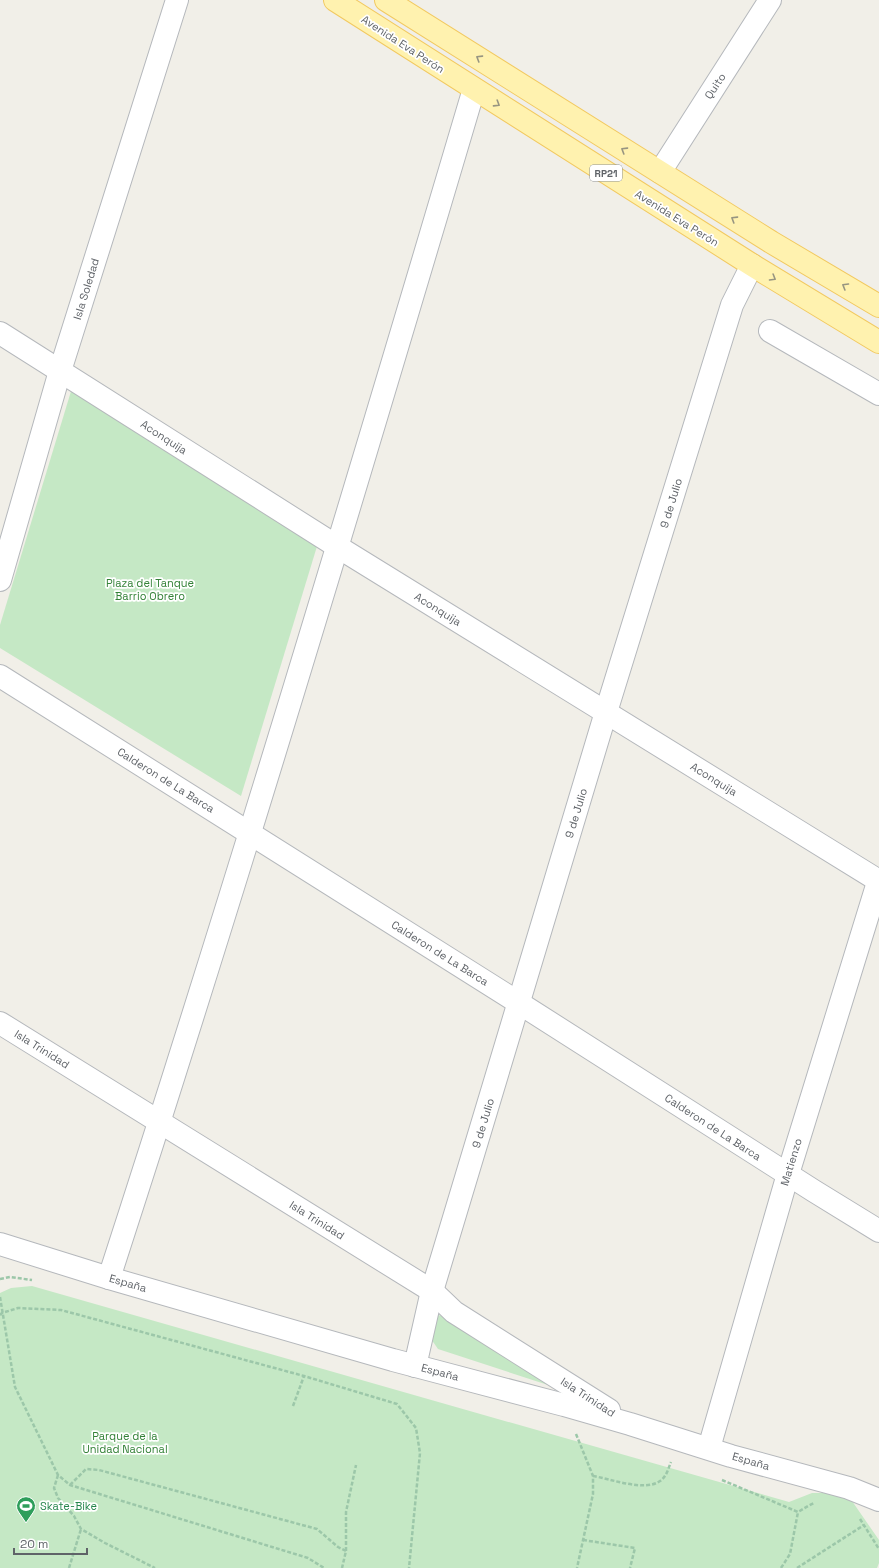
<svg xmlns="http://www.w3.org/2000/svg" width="879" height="1568" font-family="'Space Grotesk',sans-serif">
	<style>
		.green { fill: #c5e8c5 }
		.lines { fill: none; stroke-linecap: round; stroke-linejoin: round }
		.minor-casing { stroke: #b5b8bc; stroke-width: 24 }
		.major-casing { stroke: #f2c960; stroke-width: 24 }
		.path { stroke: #9cc7a9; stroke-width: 2.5; stroke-dasharray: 4 2; stroke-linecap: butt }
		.minor { stroke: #fff; stroke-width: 22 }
		.major { stroke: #fff2af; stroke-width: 22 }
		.oneway { stroke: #979581 }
		.labels { text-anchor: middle; stroke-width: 3.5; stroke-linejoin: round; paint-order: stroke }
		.shield { fill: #fff; stroke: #8f9295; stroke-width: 1 }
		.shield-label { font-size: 10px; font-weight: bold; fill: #5f6368 }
		.street-label { font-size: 11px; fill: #5f6368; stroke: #fff }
		.park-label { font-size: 11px; fill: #348238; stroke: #fff }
		.leisure-label { font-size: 11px; fill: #27864d; stroke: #fff; text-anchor: start }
	</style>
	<rect width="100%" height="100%" fill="#f1efe8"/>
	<g class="green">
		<path d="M72 388 318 543 241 796 0 648V625Z"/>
		<path d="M32 1286 789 1502 812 1493H843L852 1501 879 1540V1563L877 1568H0V1293L11 1288Z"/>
		<path d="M438 1315 446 1317 551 1380 548 1385 438 1349 429 1336 432 1322Z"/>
	</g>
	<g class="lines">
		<defs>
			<g id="minor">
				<path d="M660 172 770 0"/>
				<path d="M770 331 879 394"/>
				<path d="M0 333 338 547 879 881"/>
				<path d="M0 580 60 371 177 0"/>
				<path d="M0 676 519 1003 814 1191 879 1231"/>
				<path d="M0 1023 432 1291 454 1312 609 1410"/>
				<path d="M0 1244 109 1278 393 1360 564 1405 630 1424 731 1456 849 1488 879 1500"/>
				<path d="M109 1278C237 884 356 487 474 89"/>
				<path d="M415 1366 432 1291 606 712 732 305 752 265"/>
				<path d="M709 1448 788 1174 879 879"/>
			</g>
			<g id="major">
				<path d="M335 0 752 265 879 342"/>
				<path d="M386 0 771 242 879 306"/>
			</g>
		</defs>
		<use href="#minor" class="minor-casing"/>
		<use href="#major" class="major-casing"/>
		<g class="path">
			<path d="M0 1279 10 1277 32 1280"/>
			<path d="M0 1297 15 1387 58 1475 70 1485 308 1558 324 1568"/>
			<path d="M0 1315 2 1313 18 1308 61 1310 304 1376 397 1404 416 1428 420 1453 409 1568"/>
			<path d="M293 1406 304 1376"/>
			<path d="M576 1434 593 1476V1494L577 1568"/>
			<path d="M58 1475 54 1488 58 1498 74 1516 81 1529 105 1543 155 1568"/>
			<path d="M593 1476C611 1479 645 1492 660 1481 667 1476 668 1469 671 1462"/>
			<path d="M722 1480 798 1512 808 1506 814 1503"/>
			<path d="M70 1485 86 1469 99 1470 317 1529 338 1547 346 1551 342 1568"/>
			<path d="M860 1519 879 1549"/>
			<path d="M583 1540 635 1548 630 1568"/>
			<path d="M346 1551V1512L356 1465"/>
			<path d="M69 1568 81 1529"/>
			<path d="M781 1568 790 1554 798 1512"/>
			<path d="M797 1568 864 1525"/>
		</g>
		<use href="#minor" class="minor"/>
		<use href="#major" class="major"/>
	</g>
	<defs><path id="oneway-chevron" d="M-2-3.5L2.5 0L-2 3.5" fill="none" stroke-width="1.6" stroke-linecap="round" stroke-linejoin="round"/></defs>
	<g class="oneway">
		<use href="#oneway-chevron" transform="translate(479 58) rotate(-148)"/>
		<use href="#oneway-chevron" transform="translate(497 104) rotate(32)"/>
		<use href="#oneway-chevron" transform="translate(624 150) rotate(-148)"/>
		<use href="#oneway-chevron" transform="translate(734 219) rotate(-148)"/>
		<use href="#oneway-chevron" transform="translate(773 278) rotate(31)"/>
		<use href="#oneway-chevron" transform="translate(845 286) rotate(-149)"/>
	</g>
	<defs>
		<symbol id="stadium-pin" viewBox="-11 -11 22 30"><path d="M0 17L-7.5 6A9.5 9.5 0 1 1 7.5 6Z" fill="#2e9e5b" stroke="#fff"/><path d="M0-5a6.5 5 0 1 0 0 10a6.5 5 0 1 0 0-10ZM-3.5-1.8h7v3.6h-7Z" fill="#fff"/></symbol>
	</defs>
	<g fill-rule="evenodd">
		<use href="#stadium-pin" x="15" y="1495" width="22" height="30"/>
	</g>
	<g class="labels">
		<rect class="shield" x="590" y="165" width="32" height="16" rx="3"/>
		<g class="shield-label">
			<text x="606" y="177">RP21</text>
		</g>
		<g class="street-label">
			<text transform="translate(403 44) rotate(33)" y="4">Avenida Eva Perón</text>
			<text transform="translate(715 86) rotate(-57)" y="4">Quito</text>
			<text transform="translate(677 218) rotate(32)" y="4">Avenida Eva Perón</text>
			<text transform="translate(86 289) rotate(-73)" y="4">Isla Soledad</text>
			<text transform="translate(164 437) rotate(33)" y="4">Aconquija</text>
			<text transform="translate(671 503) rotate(-73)" y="4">9 de Julio</text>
			<text transform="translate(438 609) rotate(32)" y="4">Aconquija</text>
			<text transform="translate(714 779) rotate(32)" y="4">Aconquija</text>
			<text transform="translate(166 780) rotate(32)" y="4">Calderon de La Barca</text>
			<text transform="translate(576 813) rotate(-73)" y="4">9 de Julio</text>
			<text transform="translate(440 953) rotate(32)" y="4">Calderon de La Barca</text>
			<text transform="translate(42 1049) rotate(32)" y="4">Isla Trinidad</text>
			<text transform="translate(483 1123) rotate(-73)" y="4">9 de Julio</text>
			<text transform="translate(713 1127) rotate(33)" y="4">Calderon de La Barca</text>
			<text transform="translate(791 1162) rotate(-73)" y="4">Matienzo</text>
			<text transform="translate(317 1220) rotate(32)" y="4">Isla Trinidad</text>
			<text transform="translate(128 1283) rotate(16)" y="4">España</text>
			<text transform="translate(440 1372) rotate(15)" y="4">España</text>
			<text transform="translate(588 1397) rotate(33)" y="4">Isla Trinidad</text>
			<text transform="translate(751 1461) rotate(16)" y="4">España</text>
		</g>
		<g class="park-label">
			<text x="150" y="587">Plaza del Tanque<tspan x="150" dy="13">Barrio Obrero</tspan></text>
			<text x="125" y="1440">Parque de la<tspan x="125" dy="13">Unidad Nacional</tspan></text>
		</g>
		<g class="leisure-label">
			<text x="40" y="1510">Skate-Bike</text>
		</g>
	</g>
	<path d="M14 1548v6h73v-6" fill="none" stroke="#5f6368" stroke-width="2"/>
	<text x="20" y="1548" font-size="12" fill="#5f6368" stroke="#ffffff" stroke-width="3" paint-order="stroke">20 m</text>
</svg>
